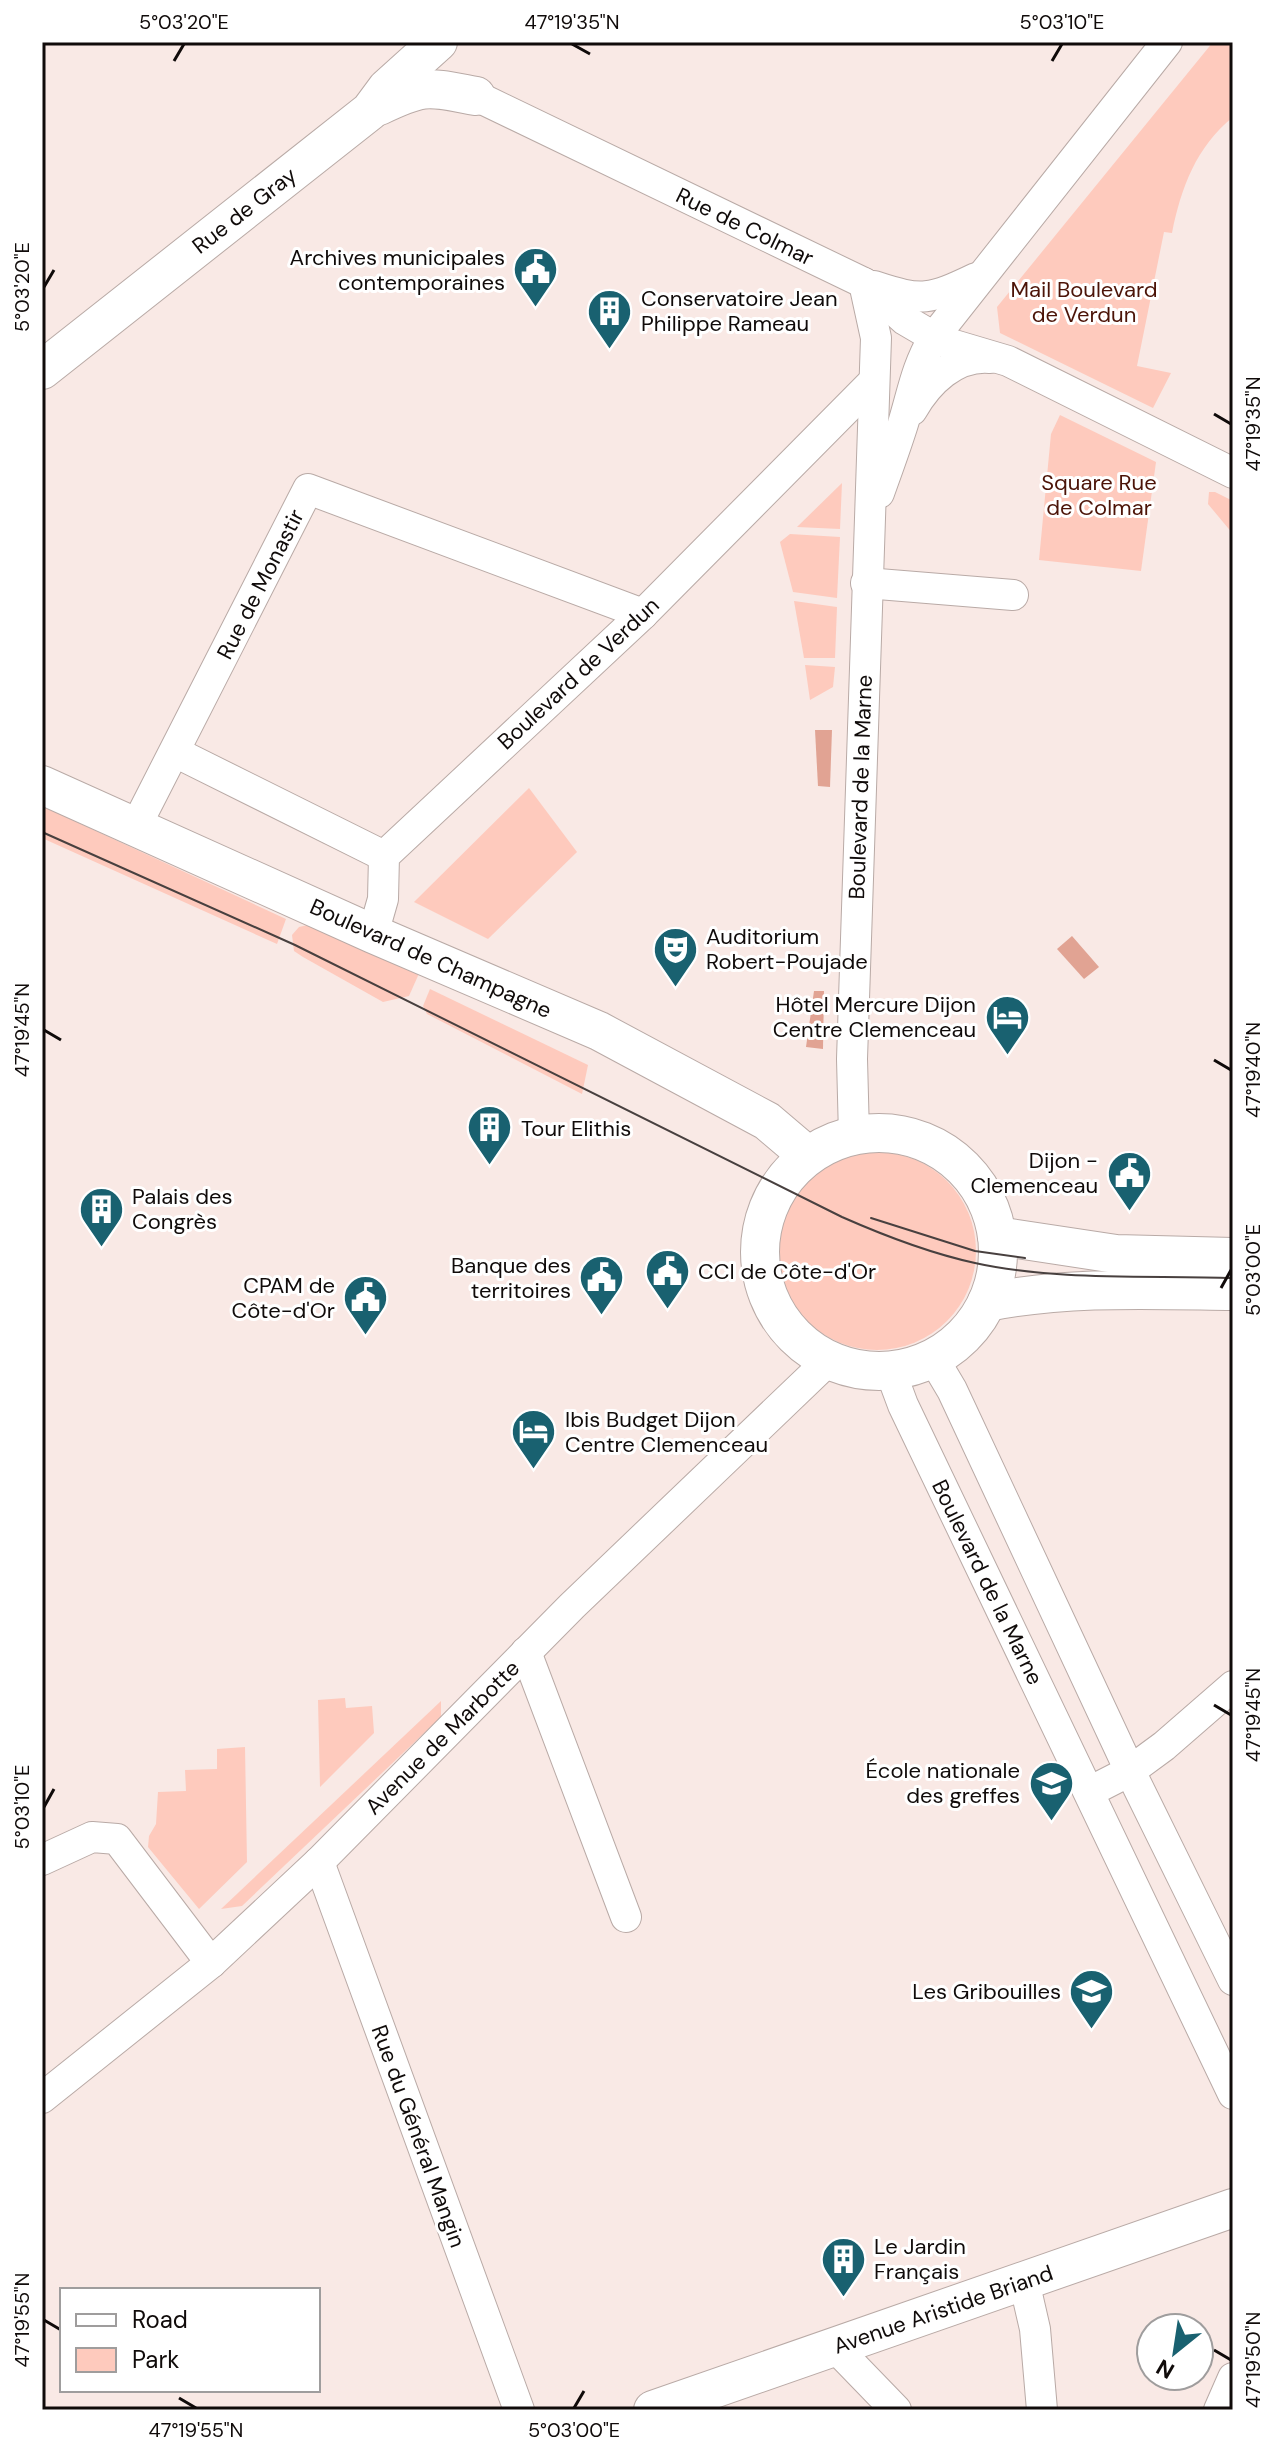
<svg xmlns="http://www.w3.org/2000/svg" width="1275" height="2452" font-family="'DM Sans',sans-serif">
	<style>
		.green { fill: #fecabd }
		.water { fill: #e1a393 }
		.lines { fill: none; stroke-linecap: round; stroke-linejoin: round }
		.minor-casing { stroke: #b9aaa6; stroke-width: 32 }
		.major-casing { stroke: #b9aaa6; stroke-width: 40 }
		.minor { stroke: #fff; stroke-width: 30 }
		.major { stroke: #fff; stroke-width: 38 }
		.tram { stroke: #48403f; stroke-width: 2 }
		.ticks { fill: none; stroke: #100b0a; stroke-width: 3 }
		.labels { text-anchor: middle; stroke-width: 6; stroke-linejoin: round; paint-order: stroke }
		.street-label { font-size: 22px; fill: #100b0a; stroke: #fff }
		.poi-label { font-size: 22px; fill: #100b0a; stroke: #fff; text-anchor: end }
		.park-label { font-size: 22px; fill: #4c1408; stroke: #fff }
		.neatline { fill: none; stroke: #100b0a; stroke-width: 3 }
		.ticks-label { font-size: 20px; text-anchor: middle; fill: #100b0a }
	</style>
	<rect width="100%" height="100%" fill="#f9e9e5"/>
	<g class="green">
		<path d="M1213 42H1233V117C1196 147 1181 188 1172 233L1164 232 1137 366 1171 373 1153 408 1000 333 997 307Z"/>
		<path d="M1060 415 1156 462 1141 571 1039 560 1051 434Z"/>
		<path d="M842 483 840 529 797 527Z"/>
		<path d="M1209 492H1215L1233 501V534L1208 504Z"/>
		<path d="M790 534 840 537 837 598 793 592 780 542Z"/>
		<path d="M794 601 837 607 835 658H804Z"/>
		<path d="M805 665 835 667 833 687 810 700Z"/>
		<path d="M529 788 577 852 488 939 414 902Z"/>
		<path d="M42 806 286 919 277 944 42 838Z"/>
		<path d="M308 925 421 969 409 996 383 1002 303 957 294 951 292 935 299 927Z"/>
		<path d="M430 989 588 1065 582 1094 427 1014 423 1006Z"/>
		<circle cx="877" cy="1251" r="99"/>
		<path d="M345 1698 346 1708 372 1706 374 1733 320 1787 318 1700Z"/>
		<path d="M441 1701V1717L242 1906 221 1909Z"/>
		<path d="M245 1747 247 1862 199 1909 148 1847 149 1836 156 1824 158 1792 186 1791 185 1770 217 1769V1749Z"/>
	</g>
	<g class="water">
		<path d="M815 730H832L830 787 818 786Z"/>
		<path d="M1072 936 1099 967 1084 979 1057 949Z"/>
		<path d="M814 991H824L823 1049 806 1047Z"/>
	</g>
	<g class="lines">
		<defs>
			<g id="minor">
				<path d="M476 96 864 283 905 320 934 337 954 345 1008 361 1233 473"/>
				<path d="M874 286C922 302 930 300 976 278"/>
				<path d="M912 410C928 382 955 355 990 358"/>
				<path d="M879 493C887 471 895 449 902 427 913 392 915 370 934 337L1167 42"/>
				<path d="M866 583 1013 595"/>
				<path d="M175 752 384 856"/>
				<path d="M136 826 308 489 643 614"/>
				<path d="M373 934 383 899 384 856 643 614 874 381"/>
				<path d="M854 1135 852 1059 876 338 864 283"/>
				<path d="M933 1358 952 1390 1130 1771 1233 1980"/>
				<path d="M890 1370 903 1405 1233 2094"/>
				<path d="M526 1652 626 1917"/>
				<path d="M1089 1792 1130 1771 1164 1746 1233 1686"/>
				<path d="M42 1860 92 1837 117 1839 211 1963"/>
				<path d="M319 1862 519 2410"/>
				<path d="M42 2098 211 1963 319 1862 572 1606 829 1360"/>
				<path d="M1024 2281 1035 2329 1042 2410"/>
				<path d="M835 2347 896 2410"/>
				<path d="M1219 2410 1233 2378"/>
			</g>
			<g id="major">
				<path d="M379 106C425 84 427 87 476 96"/>
				<path d="M42 370 370 111 387 88 438 42"/>
				<path d="M42 785 373 934 599 1031 767 1121 807 1155"/>
				<circle cx="879" cy="1252" r="119"/>
				<path d="M997 1236 1116 1254 1233 1257"/>
				<path d="M987 1302C1069 1286 1150 1290 1233 1291"/>
				<path d="M653 2410 1233 2208"/>
			</g>
		</defs>
		<use href="#minor" class="minor-casing"/>
		<use href="#major" class="major-casing"/>
		<use href="#minor" class="minor"/>
		<use href="#major" class="major"/>
		<g class="tram">
			<path d="M42 832 295 945 842 1217C885 1236 929 1253 975 1263 1055 1281 1151 1275 1233 1278"/>
			<path d="M871 1218 975 1251 1025 1258"/>
		</g>
	</g>
	<path class="ticks" d="M572 44 590 54M174 61 184 44M1052 61 1062 44M44 287 54 270M1214 414 1231 424M44 1030 61 1040M1214 1060 1231 1070M1221 1288 1231 1270M1214 1705 1231 1715M44 1807 54 1789M44 2320 61 2330M1214 2350 1231 2360M179 2398 196 2408M574 2408 584 2391"/>
	<defs>
		<symbol id="civic-pin" viewBox="-11 -11 22 30"><path d="M0 17L-7.5 6A9.5 9.5 0 1 1 7.5 6Z" fill="#196170" stroke="#fff"/><path d="M-.6-6.5H3V-4.5H.6V-3L4-1V1h2V6H-6V1h2V-1L-.6-3ZM-1.2 2.5V6h2.4V2.5Z" fill="#fff"/></symbol>
		<symbol id="building-pin" viewBox="-11 -11 22 30"><path d="M0 17L-7.5 6A9.5 9.5 0 1 1 7.5 6Z" fill="#196170" stroke="#fff"/><path d="M-4-6H4V6H1V3H-1V6H-4ZM-2.5-4.3h1.7v1.8h-1.7ZM.8-4.3h1.7v1.8H.8ZM-2.5-1h1.7V.8h-1.7ZM.8-1h1.7V.8H.8Z" fill="#fff"/></symbol>
		<symbol id="theatre-pin" viewBox="-11 -11 22 30"><path d="M0 17L-7.5 6A9.5 9.5 0 1 1 7.5 6Z" fill="#196170" stroke="#fff"/><path d="M-5-5.5Q0-4 5-5.5V0Q5 5 0 6Q-5 5-5 0ZM-3.3-2.5H-1v1.5H-3.3ZM1-2.5H3.3v1.5H1ZM-2.8 1Q0 5.5 2.8 1Z" fill="#fff"/></symbol>
		<symbol id="hotel-pin" viewBox="-11 -11 22 30"><path d="M0 17L-7.5 6A9.5 9.5 0 1 1 7.5 6Z" fill="#196170" stroke="#fff"/><path d="M-6-4.5h1.5V1H6V5H4.5V3h-9V5H-6ZM-4 0a1.8 1.8 0 1 1 3.6 0ZM.5 0V-2.5h3Q6-2.5 6 0Z" fill="#fff"/></symbol>
		<symbol id="university-pin" viewBox="-11 -11 22 30"><path d="M0 17L-7.5 6A9.5 9.5 0 1 1 7.5 6Z" fill="#196170" stroke="#fff"/><path d="M0-5L7-2L0 1L-7-2ZM-4 1L0 2.5L4 1V4Q0 6-4 4Z" fill="#fff"/></symbol>
		<symbol id="school-pin" viewBox="-11 -11 22 30"><path d="M0 17L-7.5 6A9.5 9.5 0 1 1 7.5 6Z" fill="#196170" stroke="#fff"/><path d="M0-5L7-2L0 1L-7-2ZM-4 1L0 2.5L4 1V4Q0 6-4 4Z" fill="#fff"/></symbol>
	</defs>
	<g fill-rule="evenodd">
		<use href="#civic-pin" x="510" y="244" width="51" height="69"/>
		<use href="#building-pin" x="584" y="286" width="51" height="69"/>
		<use href="#theatre-pin" x="650" y="924" width="51" height="69"/>
		<use href="#hotel-pin" x="982" y="992" width="51" height="69"/>
		<use href="#building-pin" x="464" y="1102" width="51" height="69"/>
		<use href="#civic-pin" x="1104" y="1148" width="51" height="69"/>
		<use href="#building-pin" x="76" y="1184" width="51" height="69"/>
		<use href="#civic-pin" x="642" y="1246" width="51" height="69"/>
		<use href="#civic-pin" x="576" y="1252" width="51" height="69"/>
		<use href="#civic-pin" x="340" y="1272" width="51" height="69"/>
		<use href="#hotel-pin" x="508" y="1406" width="51" height="69"/>
		<use href="#university-pin" x="1026" y="1758" width="51" height="69"/>
		<use href="#school-pin" x="1066" y="1966" width="51" height="69"/>
		<use href="#building-pin" x="818" y="2234" width="51" height="69"/>
	</g>
	<g class="labels">
		<g class="street-label">
			<text transform="translate(244 210) rotate(-38)" y="8">Rue de Gray</text>
			<text transform="translate(745 226) rotate(26)" y="8">Rue de Colmar</text>
			<text transform="translate(260 584) rotate(-63)" y="8">Rue de Monastir</text>
			<text transform="translate(578 673) rotate(-43)" y="8">Boulevard de Verdun</text>
			<text transform="translate(860 787) rotate(-88)" y="8">Boulevard de la Marne</text>
			<text transform="translate(431 958) rotate(24)" y="8">Boulevard de Champagne</text>
			<text transform="translate(988 1582) rotate(64)" y="8">Boulevard de la Marne</text>
			<text transform="translate(442 1737) rotate(-45)" y="8">Avenue de Marbotte</text>
			<text transform="translate(419 2136) rotate(70)" y="8">Rue du Général Mangin</text>
			<text transform="translate(943 2309) rotate(-19)" y="8">Avenue Aristide Briand</text>
		</g>
		<g class="poi-label">
			<text x="505" y="265">Archives municipales<tspan x="505" dy="25">contemporaines</tspan></text>
			<text x="641" y="306" text-anchor="start">Conservatoire Jean<tspan x="641" dy="25">Philippe Rameau</tspan></text>
			<text x="706" y="944" text-anchor="start">Auditorium<tspan x="706" dy="25">Robert-Poujade</tspan></text>
			<text x="976" y="1012">Hôtel Mercure Dijon<tspan x="976" dy="25">Centre Clemenceau</tspan></text>
			<text x="521" y="1136" text-anchor="start">Tour Elithis</text>
			<text x="1098" y="1168">Dijon -<tspan x="1098" dy="25">Clemenceau</tspan></text>
			<text x="132" y="1204" text-anchor="start">Palais des<tspan x="132" dy="25">Congrès</tspan></text>
			<text x="571" y="1273">Banque des<tspan x="571" dy="25">territoires</tspan></text>
			<text x="698" y="1279" text-anchor="start">CCI de Côte-d'Or</text>
			<text x="335" y="1293">CPAM de<tspan x="335" dy="25">Côte-d'Or</tspan></text>
			<text x="565" y="1427" text-anchor="start">Ibis Budget Dijon<tspan x="565" dy="25">Centre Clemenceau</tspan></text>
			<text x="1020" y="1778">École nationale<tspan x="1020" dy="25">des greffes</tspan></text>
			<text x="1061" y="1999">Les Gribouilles</text>
			<text x="874" y="2254" text-anchor="start">Le Jardin<tspan x="874" dy="25">Français</tspan></text>
		</g>
		<g class="park-label">
			<text x="1084" y="297">Mail Boulevard<tspan x="1084" dy="25">de Verdun</tspan></text>
			<text x="1099" y="490">Square Rue<tspan x="1099" dy="25">de Colmar</tspan></text>
		</g>
	</g>
	<rect width="1275" height="2452" fill="none" stroke="#ffffff" stroke-width="88"/>
	<rect x="60" y="2288" width="260" height="104" fill="#ffffff" stroke="#9f9d9d" stroke-width="2"/>
	<rect x="76" y="2314" width="40" height="12" fill="#ffffff" stroke="#9f9d9d" stroke-width="2"/>
	<text x="132" y="2328" font-size="24" fill="#100b0a">Road</text>
	<rect x="76" y="2348" width="40" height="24" fill="#fecabd" stroke="#9f9d9d" stroke-width="2"/>
	<text x="132" y="2368" font-size="24" fill="#100b0a">Park</text>
	<g transform="translate(1175 2352) rotate(210)"><circle r="38" fill="#ffffff" stroke="#9f9d9d" stroke-width="2"/>
	<path d="M0-6L14 30L0 20L-14 30Z" fill="#196170"/>
	<text y="-12" font-size="22" font-weight="bold" text-anchor="middle" fill="#100b0a">N</text>
	</g>
	<rect x="44" y="44" width="1187" height="2364" class="neatline"/>
	<g class="ticks-label">
		<text x="184" y="29">5°03'20"E</text>
		<text x="572" y="29">47°19'35"N</text>
		<text x="1062" y="29">5°03'10"E</text>
		<text transform="translate(22 287) rotate(-90)" y="7">5°03'20"E</text>
		<text transform="translate(1253 424) rotate(-90)" y="7">47°19'35"N</text>
		<text transform="translate(22 1030) rotate(-90)" y="7">47°19'45"N</text>
		<text transform="translate(1253 1070) rotate(-90)" y="7">47°19'40"N</text>
		<text transform="translate(1253 1270) rotate(-90)" y="7">5°03'00"E</text>
		<text transform="translate(1253 1715) rotate(-90)" y="7">47°19'45"N</text>
		<text transform="translate(22 1807) rotate(-90)" y="7">5°03'10"E</text>
		<text transform="translate(22 2320) rotate(-90)" y="7">47°19'55"N</text>
		<text transform="translate(1253 2360) rotate(-90)" y="7">47°19'50"N</text>
		<text x="196" y="2437">47°19'55"N</text>
		<text x="574" y="2437">5°03'00"E</text>
	</g>
</svg>
